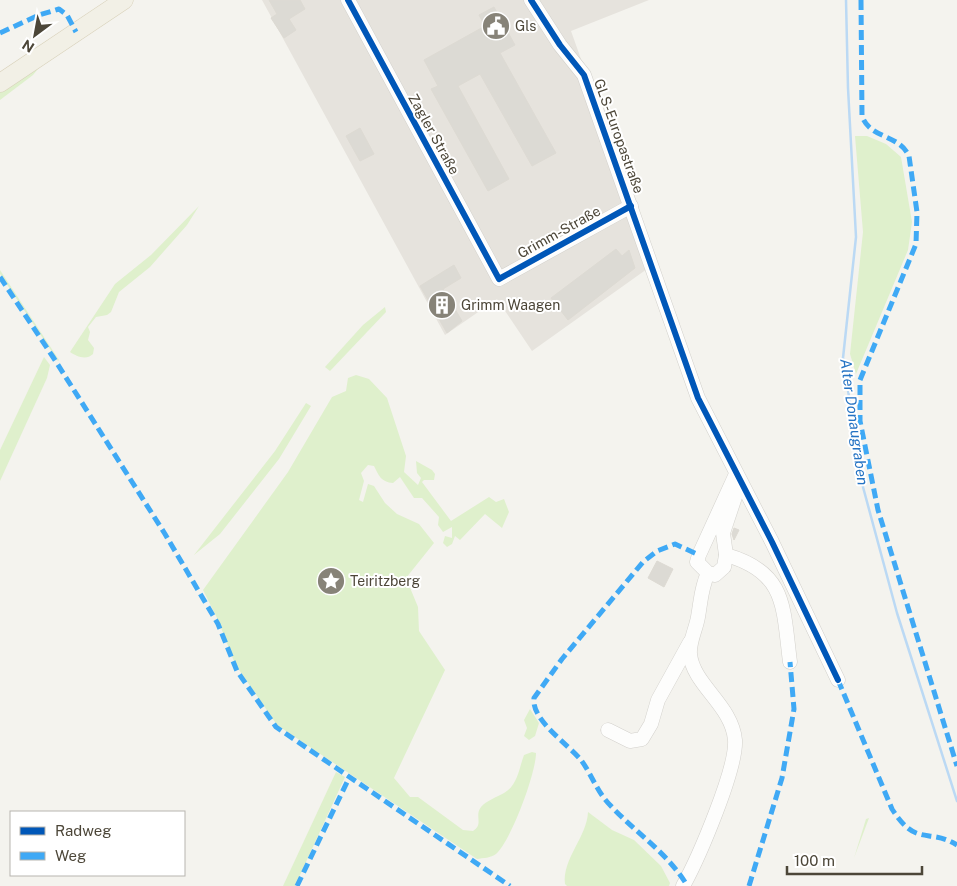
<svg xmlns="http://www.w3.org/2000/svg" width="957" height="886" font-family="'Public Sans',sans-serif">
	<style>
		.industrial { fill: #e6e3dd }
		.green { fill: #dff0cc }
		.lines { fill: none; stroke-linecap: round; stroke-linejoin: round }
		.stream { stroke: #bbd9f4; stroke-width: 2.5 }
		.building { fill: #dcdad4; stroke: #dddad3 }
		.minor-casing { stroke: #d2d0cb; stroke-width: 15 }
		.major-casing { stroke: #d8d1ba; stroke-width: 19 }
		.minor { stroke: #fdfdfc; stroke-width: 14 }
		.major { stroke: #f2f0e6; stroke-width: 18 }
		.quiet { stroke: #3fa9f5; stroke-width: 5; stroke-dasharray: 10 5; stroke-linecap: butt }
		.cycleway-casing { stroke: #fff; stroke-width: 9 }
		.cycleway { stroke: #0057b8; stroke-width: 6 }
		.labels { text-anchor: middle; stroke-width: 4; stroke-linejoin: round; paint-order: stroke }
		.poi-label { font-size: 14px; fill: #4c4638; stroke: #fff; text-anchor: start }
		.street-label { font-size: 14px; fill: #4c4638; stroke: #fff }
		.water-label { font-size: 15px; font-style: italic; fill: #2573c3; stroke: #fff }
	</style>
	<rect width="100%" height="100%" fill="#f4f3ee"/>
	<path class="industrial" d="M262 0H649L571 31 654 264 532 351 497 299 445 335Z"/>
	<g class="green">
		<path d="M46 59 33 75 0 100V90Z"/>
		<path d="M855 136H867L886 144 901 157 912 222 908 250 856 374 850 354 863 232Z"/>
		<path d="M199 206 187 225 150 267 119 292 111 312 107 315 96 317 88 327 90 332 88 340 94 348 93 354C86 361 76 356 70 352L115 284 151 255Z"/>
		<path d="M0 270 59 360 58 361 0 274Z"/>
		<path d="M385 307 386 312 330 371 325 367 363 325Z"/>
		<path d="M44 357 50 365 47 378 0 481V450Z"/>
		<path d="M356 375 369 379 387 398 406 456 404 472 418 485 421 478 417 473 416 461 432 470 435 474 434 480H424L422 482 451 521 489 497 496 502 504 499 509 512 502 528 485 514 460 540 455 536 452 544 447 547 443 543 445 536 452 538V527L443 532 438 525 439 517 422 498H414L400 477 393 483C381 482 379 476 374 466L368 465 361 473 364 481 359 500 363 502 368 484 374 486 385 503 397 514 419 524 434 543 406 578 418 607 419 631 445 670 394 778 410 797H418L463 830 473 831C484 824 474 816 481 807 486 801 497 797 504 793 518 785 519 768 524 755L532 752 536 753C536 773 511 841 496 854 491 858 483 858 477 859L277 725 235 664 218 620 203 590 288 472 332 397 346 391 348 378Z"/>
		<path d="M306 403 311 406 279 459 220 534 194 555 275 451Z"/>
		<path d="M530 709 539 723 535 736 529 740 524 736 527 728 524 720Z"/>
		<path d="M336 772 345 777 295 886H283Z"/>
		<path d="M588 812 612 830 634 840 661 866 670 883 669 886H567L565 884C562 859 587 837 588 812Z"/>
		<path d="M869 818 854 858 866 819Z"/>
	</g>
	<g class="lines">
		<path class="stream" d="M846 0 848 88 856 237 843 358 863 487 897 613 957 801"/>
	</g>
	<g class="building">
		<path d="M269 0H300L305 9 289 19 296 30 284 38 271 18 277 14Z"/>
		<path d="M494 7 515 45 500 53 556 153 532 166 480 74 458 86 509 179 488 191 431 89 438 86 424 60 485 26 479 15Z"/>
		<path d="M360 128 374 154 360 161 346 136Z"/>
		<path d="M616 249 622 256 629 250 635 268 568 320 551 298Z"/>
		<path d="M454 265 461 278 443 289 462 321 447 333 420 286Z"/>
		<path d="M734 528 739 530 734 540 732 534Z"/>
		<path d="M657 561 673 569 664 587 648 578Z"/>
	</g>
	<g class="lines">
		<defs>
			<g id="minor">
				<path d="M348 0 499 279 631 206"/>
				<path d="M531 0 560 45 584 75 698 398 772 542 838 680"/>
				<path d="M736 474 699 555 697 562 708 573 715 575 724 567 726 555 723 533 740 482"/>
				<path d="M726 555C787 572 783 608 790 662"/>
				<path d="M608 730 630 741 642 739 651 724 658 700 690 642"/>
				<path d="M683 886C698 859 737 769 735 740 732 705 693 685 690 654 689 642 696 629 698 617 701 600 701 588 708 573"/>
			</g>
			<path id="major" d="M0 83 124 0"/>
		</defs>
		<use href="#minor" class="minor-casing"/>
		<use href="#major" class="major-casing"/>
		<use href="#minor" class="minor"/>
		<use href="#major" class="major"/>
		<g class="quiet">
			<path d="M861 0 862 116C870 139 899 134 909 156L917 212 916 244 860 380V421L878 510 957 766"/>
			<path d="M0 33 39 15 59 9 67 15 76 32"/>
			<path d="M0 277 53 357 165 534 218 624 237 671 276 727 510 886"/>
			<path d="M838 680 892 809C917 848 927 827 957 845"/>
			<path d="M685 882C665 851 635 832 610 805 597 792 592 775 581 760 568 744 531 720 534 698L562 659 643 562 657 551 675 544 699 555"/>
			<path d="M297 886 350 776"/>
			<path d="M749 886 782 778 794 709 790 662"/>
		</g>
		<defs>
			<g id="cycleway">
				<path d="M348 0 499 279 631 206"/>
				<path d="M531 0 560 45 584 75 698 398 772 542 838 680"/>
			</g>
		</defs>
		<use href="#cycleway" class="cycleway-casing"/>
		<use href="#cycleway" class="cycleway"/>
	</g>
	<defs>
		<symbol id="civic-disc" viewBox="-11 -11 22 22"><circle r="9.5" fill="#878378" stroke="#fff"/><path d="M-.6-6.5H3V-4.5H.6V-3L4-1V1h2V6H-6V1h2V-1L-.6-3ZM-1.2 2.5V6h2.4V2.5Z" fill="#fff"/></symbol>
		<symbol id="building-disc" viewBox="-11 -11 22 22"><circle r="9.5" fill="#878378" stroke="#fff"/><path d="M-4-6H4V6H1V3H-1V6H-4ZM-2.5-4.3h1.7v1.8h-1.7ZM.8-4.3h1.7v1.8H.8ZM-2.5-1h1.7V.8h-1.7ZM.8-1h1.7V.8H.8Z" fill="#fff"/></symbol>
		<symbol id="sight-disc" viewBox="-11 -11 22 22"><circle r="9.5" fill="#878378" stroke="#fff"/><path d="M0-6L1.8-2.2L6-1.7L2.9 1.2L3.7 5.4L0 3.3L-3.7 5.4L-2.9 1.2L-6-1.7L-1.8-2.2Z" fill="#fff"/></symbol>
	</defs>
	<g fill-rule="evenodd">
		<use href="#civic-disc" x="480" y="10" width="32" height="32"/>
		<use href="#building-disc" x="426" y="289" width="32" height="32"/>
		<use href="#sight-disc" x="315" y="565" width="32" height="32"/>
	</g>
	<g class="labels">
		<g class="poi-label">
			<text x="515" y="31">Gls</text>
			<text x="461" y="310">Grimm Waagen</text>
			<text x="350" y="586">Teiritzberg</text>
		</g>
		<g class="street-label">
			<text transform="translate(434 134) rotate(61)" y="5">Zagler Straße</text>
			<text transform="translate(619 136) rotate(70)" y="5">GLS-Europastraße</text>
			<text transform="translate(559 232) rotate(-29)" y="5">Grimm-Straße</text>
		</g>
		<g class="water-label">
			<text transform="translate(854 422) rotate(82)" y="5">Alter Donaugraben</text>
		</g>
	</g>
	<rect x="10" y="811" width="175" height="65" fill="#ffffff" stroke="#b7b5af"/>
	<rect x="20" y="827" width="25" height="8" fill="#0057b8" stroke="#b7b5af"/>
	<text x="55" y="836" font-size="15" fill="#4c4638">Radweg</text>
	<rect x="20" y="852" width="25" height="8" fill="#3fa9f5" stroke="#b7b5af"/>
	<text x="55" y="861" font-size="15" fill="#4c4638">Weg</text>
	<g transform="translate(35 35) rotate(212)" stroke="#ffffff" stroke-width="4" paint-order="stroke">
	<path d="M0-4L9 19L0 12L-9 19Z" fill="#4c4638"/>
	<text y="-8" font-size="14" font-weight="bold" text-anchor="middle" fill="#4c4638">N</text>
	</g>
	<path d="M787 866v8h135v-8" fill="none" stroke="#4c4638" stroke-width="2.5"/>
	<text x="794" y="866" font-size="15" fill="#4c4638" stroke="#ffffff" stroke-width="4" paint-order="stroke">100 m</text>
</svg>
